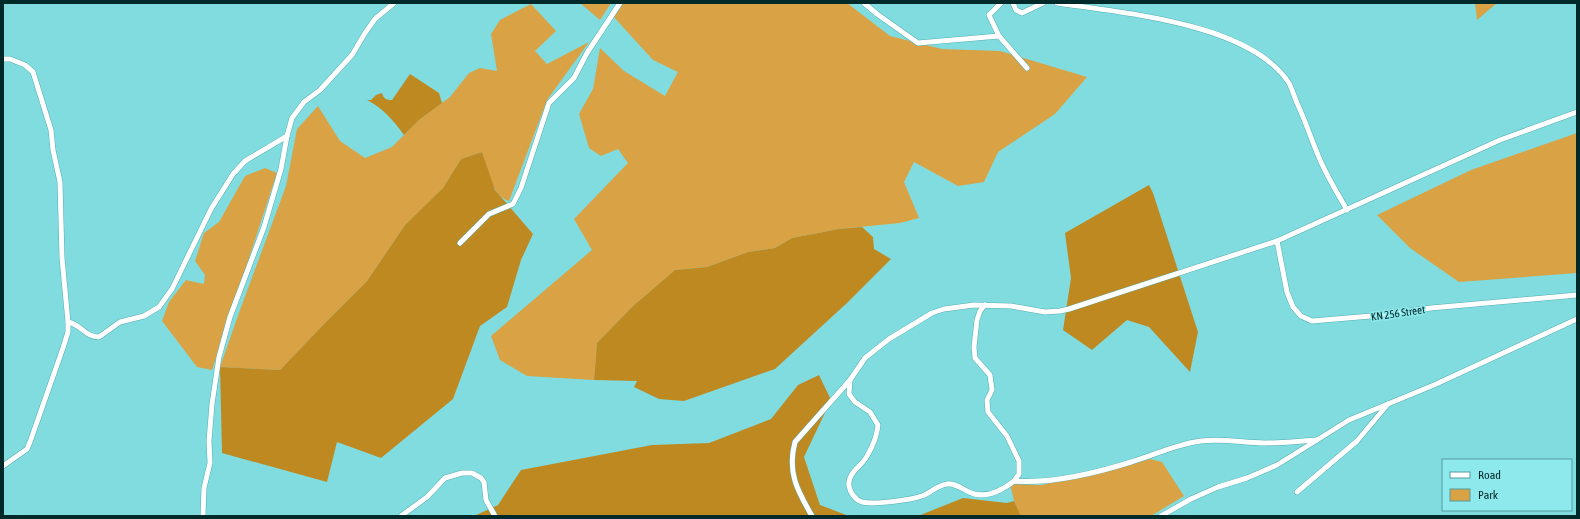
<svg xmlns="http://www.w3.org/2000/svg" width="1580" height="519" font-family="'Asap Condensed',sans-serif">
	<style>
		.green { fill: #d9a244 }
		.forest { fill: #bf8922 }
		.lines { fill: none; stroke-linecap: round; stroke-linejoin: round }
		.minor-casing { stroke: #51aeb1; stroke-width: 6 }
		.minor { stroke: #fff; stroke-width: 5 }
		.labels { text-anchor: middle; stroke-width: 3; stroke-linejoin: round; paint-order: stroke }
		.street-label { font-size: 11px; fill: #00292a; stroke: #8ee9ec }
	</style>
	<rect width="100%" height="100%" fill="#81dcdf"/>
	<g class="green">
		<path d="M580 3H611L600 20Z"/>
		<path d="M624 3H847L890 36 942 49 1000 51 1087 77 1055 114 998 152 984 182 958 186 914 162 904 182 919 218 900 223 839 229 792 238 775 248 748 252 707 267 675 270 633 306 597 343 594 380 527 376 500 360 491 336 592 250 574 219 628 163 618 149 601 156 589 148 579 114 593 89 600 48 624 71 665 96 678 72 653 60 612 15Z"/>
		<path d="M1475 3H1497L1477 20Z"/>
		<path d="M531 4 556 31 535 51 547 64 589 42 547 100 509 201C491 195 488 169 482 152L461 159 443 188 405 225 367 281 325 323 280 370 220 367 240 310 286 186 297 129 318 106 340 141 365 158 392 147 419 120 450 97 469 73 480 68 497 71 491 34 500 20Z"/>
		<path d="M1577 133V273L1459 282 1410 248 1377 215 1471 170Z"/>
		<path d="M265 168 277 173 212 370 197 367 162 321 169 302 186 280 204 284 205 275 195 261 204 233 219 222 245 176Z"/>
		<path d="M1150 459 1162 462 1184 496 1151 516H1021L1014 501 1010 484 1042 485Z"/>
	</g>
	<g class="forest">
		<path d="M410 74 439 93 442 103 419 120 404 135C393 120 383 108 367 100H371L376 95 382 93C384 99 386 100 392 100Z"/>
		<path d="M482 152 495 190 533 234 521 260 507 307 480 326 453 399 381 458 337 442 327 482 222 453 220 367 280 370 325 323 367 281 405 225 443 188 461 159Z"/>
		<path d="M1149 185 1153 193 1198 332 1190 372 1149 327 1127 320 1092 350 1063 330 1071 278 1065 233Z"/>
		<path d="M862 227 873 237 874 249 891 259 847 303 775 369 684 401 659 399 634 387 637 381 594 380 597 343 633 306 675 270 707 267 748 252 775 248 792 238 839 229Z"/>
		<path d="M819 375 831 400 804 457 820 505 849 516H474L498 505 521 470 652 445 709 443 771 419 798 385Z"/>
		<path d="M963 498 1007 503 1014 501 1021 516H918Z"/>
	</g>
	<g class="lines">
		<defs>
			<g id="minor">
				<path d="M864 3 877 14 918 43 999 36 1027 68"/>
				<path d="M1013 3 1016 10 1022 13 1043 3"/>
				<path d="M1057 3C1123 13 1250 23 1289 83 1292 89 1294 96 1297 103 1306 122 1312 142 1321 162 1328 178 1338 194 1347 210"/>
				<path d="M999 36 989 15 1001 3"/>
				<path d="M3 59H10L25 65 33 72 51 130 53 150 60 182 62 258 68 322V332L63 348 30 442 27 449 3 466"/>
				<path d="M1277 241 1287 292 1293 307 1301 316 1312 321 1371 316 1431 308 1577 295"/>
				<path d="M460 243 489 214 513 204 521 188 549 103 574 78 587 53 620 3"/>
				<path d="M985 305 980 311 977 320 974 347 975 358 990 375 992 390 987 400 988 412 1007 436 1019 461V474L1014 481"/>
				<path d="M68 322C82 325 85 337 99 337L120 322 144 316 159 307 172 289 211 209 233 174 245 161 287 136"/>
				<path d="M850 380 849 394 855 402 870 412 878 425C877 436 873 446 867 456 862 466 847 473 849 486 850 492 855 500 862 502 874 505 910 500 922 496 930 493 938 485 947 484 954 483 960 487 967 491 983 500 1000 492 1014 481 1051 484 1096 473 1131 462 1154 455 1177 444 1201 441 1222 438 1244 443 1265 443 1282 443 1300 441 1317 440"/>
				<path d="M1297 492 1357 441 1388 404"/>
				<path d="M203 516 204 488 210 463 209 441 212 404 219 357 230 317 264 227 281 169 287 136 292 118 304 102 320 90 352 55 365 33 375 19 394 3"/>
				<path d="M401 516 427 497 445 478 462 473H472L481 478 484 482 486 500 495 516"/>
				<path d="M812 516C797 490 787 472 795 442L850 380 865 358 889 339 932 313 944 309 974 305 1011 306 1045 312 1060 311 1069 309 1277 241 1500 140 1577 112"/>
				<path d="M1161 516 1191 499 1218 487 1247 478 1277 465 1349 420 1434 385 1577 319"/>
			</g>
		</defs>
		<use href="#minor" class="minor-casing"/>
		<use href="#minor" class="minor"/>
	</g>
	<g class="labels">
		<g class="street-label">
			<text transform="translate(1398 313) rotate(-8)" y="4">KN 256 Street</text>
		</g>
	</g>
	<rect width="1580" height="519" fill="none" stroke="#00292a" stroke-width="8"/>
	<rect x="1442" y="459" width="130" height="52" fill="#8ee9ec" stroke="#559c9e"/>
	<rect x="1450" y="472" width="20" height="6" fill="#ffffff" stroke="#559c9e"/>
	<text x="1478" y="479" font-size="12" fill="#00292a">Road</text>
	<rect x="1450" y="489" width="20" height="12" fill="#d9a244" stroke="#559c9e"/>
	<text x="1478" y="499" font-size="12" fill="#00292a">Park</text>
</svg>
